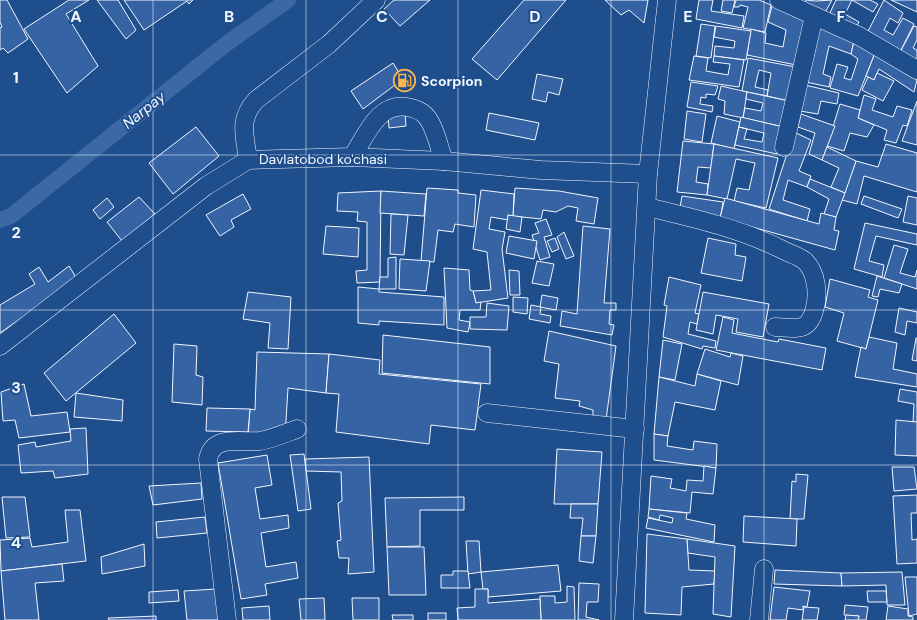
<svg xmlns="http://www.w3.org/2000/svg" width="917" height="620" font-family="'DM Sans',sans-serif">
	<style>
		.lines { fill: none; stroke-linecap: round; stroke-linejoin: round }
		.canal { stroke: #3b69a3; stroke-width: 16 }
		.building { fill: #3563a3; stroke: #f2f6ff; fill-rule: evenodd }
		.minor-casing { stroke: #f2f6ff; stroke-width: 19 }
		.minor { stroke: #1f4e8c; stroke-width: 18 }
		.grid { fill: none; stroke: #f2f6ff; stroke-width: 1; stroke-opacity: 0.55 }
		.labels { text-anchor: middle; stroke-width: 4; stroke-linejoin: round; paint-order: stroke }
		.poi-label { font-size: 14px; font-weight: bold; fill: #f2f6ff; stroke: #1f4e8c; text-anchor: start }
		.street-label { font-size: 14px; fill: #f2f6ff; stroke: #1f4e8c }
		.water-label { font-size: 15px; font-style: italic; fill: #f2f6ff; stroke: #1f4e8c }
		.grid-label { font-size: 16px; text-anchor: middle; font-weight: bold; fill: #f2f6ff; stroke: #1f4e8c; stroke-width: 4; stroke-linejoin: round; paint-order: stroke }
	</style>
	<rect width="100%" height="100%" fill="#1f4e8c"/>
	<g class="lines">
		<path class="canal" d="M0 220 11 216 226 44 288 0"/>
	</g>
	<g class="building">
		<path d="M0 0H7L28 39 8 53 3 48 0 50V28L2 27 0 22Z"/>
		<path d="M69 0H89L66 14 98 66 67 93 24 29Z"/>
		<path d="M97 0H118L136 30 126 39Z"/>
		<path d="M124 0H193L189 4 187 1 144 30Z"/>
		<path d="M394 0H430L400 26 384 9Z"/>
		<path d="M524 0H566L497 80 472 59Z"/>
		<path d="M605 0H648L644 23 629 10 621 15Z"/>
		<path d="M699 0H713L711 11 744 16 742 28 696 19Z"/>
		<path d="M723 0H735L732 13 721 11Z"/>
		<path d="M736 0H759L771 5 765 32 743 28 748 7 740 5 739 7H734Z"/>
		<path d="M806 0 816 1 832 0 823 16 802 5Z"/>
		<path d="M836 0H852L845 14 859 22 854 31 828 17Z"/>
		<path d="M852 0H870L878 4 873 12Z"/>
		<path d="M884 0 903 13 898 23 890 18 884 30 893 35 903 18 914 24 898 56 865 37Z"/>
		<path d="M891 0H917V12Z"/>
		<path d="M772 6 806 21 796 65 747 55 751 29 766 33 765 43 783 47 786 30 768 22Z"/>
		<path d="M701 24 715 26 711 58 696 56Z"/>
		<path d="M819 24 854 41 851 54 829 46 823 74 831 77 829 87 806 82Z"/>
		<path d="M716 26 751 31 746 60 714 56 715 46 734 48 735 41 714 37Z"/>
		<path d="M914 26 917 27V40L913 48 917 50V69L897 58Z"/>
		<path d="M854 41 875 53 858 96 830 88 837 64 848 67 844 78 851 80 858 59 851 54Z"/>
		<path d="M875 53 917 80 914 92 879 69 874 80 866 76Z"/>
		<path d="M694 56 708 58 706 71 728 75 730 64 713 62 714 56 744 60 739 87 689 80Z"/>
		<path d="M748 58 796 67 789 101 767 96 771 73 759 70 755 87 768 90 767 96 742 91Z"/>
		<path d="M393 63 403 79 363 109 351 91Z"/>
		<path d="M877 73 894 81 883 101 862 90 868 77 874 80Z"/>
		<path d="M537 74 563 79 559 95 548 92 546 102 532 99Z"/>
		<path d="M691 82 718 86 715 95 706 94V98L701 97 700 104 713 106 712 112 687 107Z"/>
		<path d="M805 85 839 93 837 104 821 101 818 114 800 111Z"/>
		<path d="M721 86 747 92 743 118 724 114 725 101 718 99Z"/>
		<path d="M747 92 789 101 784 127 743 118 745 108 761 111 763 103 746 99Z"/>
		<path d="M864 95 876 99 872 110 893 117 897 106 912 110 907 126 903 125 896 143 884 140 887 130 858 118Z"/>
		<path d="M917 101V145L902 141Z"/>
		<path d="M840 104 860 110 858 118 874 125 867 137 850 133 844 151 827 146Z"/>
		<path d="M687 111 706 114 702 142 684 139Z"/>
		<path d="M489 113 539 123 535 140 486 130Z"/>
		<path d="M405 114 406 126 389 128 388 115Z"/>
		<path d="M801 114 835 126 822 160 809 154 815 133 798 127Z"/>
		<path d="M717 116 740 122 734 149 711 143Z"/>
		<path d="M741 117 783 127 777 154 735 145ZM739 127 764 133 762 142 744 139 747 129Z"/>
		<path d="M196 127 219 156 173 194 149 163Z"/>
		<path d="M794 132 811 140 799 171 811 176 807 187 788 180 783 200 810 209 807 221 769 209Z"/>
		<path d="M683 141 714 144 711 168 698 167 696 182 708 184 707 195 677 192Z"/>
		<path d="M714 144 778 158 766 208 734 201 737 188 749 190 755 163 736 159 727 199 707 195Z"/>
		<path d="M886 144 917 153V192L864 176 857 204 842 200 856 161 878 167Z"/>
		<path d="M827 147 856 161 845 193 831 187 839 168 822 160Z"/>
		<path d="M810 179 845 193 836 217 824 214 829 199 807 187Z"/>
		<path d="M427 188 458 190V193L476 195 474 227 455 224 453 232 438 230 434 262 421 261Z"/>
		<path d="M515 188 559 191 598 198 594 224 576 221 578 208 568 206 556 212 543 210 541 219 513 216Z"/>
		<path d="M481 190 514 194 513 216 508 215V220L491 217 489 229 505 232 502 249 508 298 476 303 473 291 491 290 487 252 473 249Z"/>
		<path d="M381 191 380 282 357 283 356 271 367 270V222L357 221 358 212 337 211 338 193Z"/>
		<path d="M381 191 426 194 424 216 380 213Z"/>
		<path d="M243 194 251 209 231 220 234 227 220 236 206 215Z"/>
		<path d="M682 196 723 202 720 220 679 213Z"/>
		<path d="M864 196 902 209 898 218 861 204Z"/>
		<path d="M908 196 917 198V225L903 222Z"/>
		<path d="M139 197 155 214 122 241 107 222Z"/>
		<path d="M107 198 114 207 100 219 93 210Z"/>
		<path d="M725 198 819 224 821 213 836 217 834 230 839 231 835 250 720 218Z"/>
		<path d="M391 214 408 215 404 255 390 254Z"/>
		<path d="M508 215 522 217 520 232 506 229Z"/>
		<path d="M546 219 552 235 544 237 550 257 540 260 532 235 539 233 535 223Z"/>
		<path d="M865 223 917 234V245L876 236 869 261 884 265 882 277 854 269Z"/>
		<path d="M326 226 359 228 358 257 323 254Z"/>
		<path d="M583 226 610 229 604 303H616V310H610L609 324 614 325 612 335 560 326 562 311 577 314Z"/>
		<path d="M564 232 574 256 566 259 557 237Z"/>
		<path d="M509 236 537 241 534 259 506 253Z"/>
		<path d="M555 238 559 249 552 252 547 241Z"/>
		<path d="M708 238 736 244 735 255 746 257 742 281 701 273Z"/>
		<path d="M894 245 908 249 900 273 915 277 917 270V289L884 278Z"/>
		<path d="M396 257V289H379L380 277H388V258Z"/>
		<path d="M400 259 430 261 426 291 399 289Z"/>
		<path d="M537 261 554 264 549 286 532 283Z"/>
		<path d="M69 266 77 279 0 333V305L35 284 29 274 39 267 48 282Z"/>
		<path d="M444 268 469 270 470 290 473 291 476 303 481 302 480 310H460L459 320 470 322 468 332 447 328Z"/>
		<path d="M509 270 519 271 520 295H510Z"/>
		<path d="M877 276 902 284 899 293 880 289 878 297 872 296Z"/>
		<path d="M669 277 701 285 695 313 699 314 697 324 690 322 688 334 716 341 715 348 703 346 702 349 663 337 667 306 664 305Z"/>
		<path d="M830 279 870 290 868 297 878 300 866 349 837 341 844 313 825 307Z"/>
		<path d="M358 287 379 289V292L444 297V325L379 321V325L358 323Z"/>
		<path d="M248 292 291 297 288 349 268 348 270 323 243 319Z"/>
		<path d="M703 292 769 304 763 337 736 332 738 319 716 315 713 334 696 330Z"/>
		<path d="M542 295 558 298 556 310 540 307Z"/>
		<path d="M513 297 528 298 527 314 513 312Z"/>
		<path d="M487 303 509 306 507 330 470 329V317H486Z"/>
		<path d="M531 305 541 307 540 314 551 316 550 323 529 319Z"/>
		<path d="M899 308 917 312V323L907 321 905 335 895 332Z"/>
		<path d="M114 314 136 343 66 401 44 373Z"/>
		<path d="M723 317 734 320 732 333 778 342 779 339 826 348 822 370 716 350Z"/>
		<path d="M549 331 616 346 606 420 593 419V410L579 406 580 401 555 398 559 364 544 361Z"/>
		<path d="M383 335 490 347V384L382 373Z"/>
		<path d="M869 337 897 343 893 369 917 374V387L855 377 861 347 866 349Z"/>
		<path d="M916 338H917V361L912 360Z"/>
		<path d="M663 340 682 344 675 380 659 377Z"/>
		<path d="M174 344 197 346 196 375 203 377 202 405 172 402Z"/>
		<path d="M705 349 730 357 731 353 743 356 738 385 697 374Z"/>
		<path d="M257 352 329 354 326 393 288 388 285 437 248 436 250 409 255 410Z"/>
		<path d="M329 354 380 360 379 374 481 384 475 430 431 425 429 444 336 432 339 394 326 393Z"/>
		<path d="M697 374 721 381 715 410 675 402 668 436 654 434 659 377 695 386Z"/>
		<path d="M24 384 31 416 67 412 70 432 19 438 15 420 3 421 1 392Z"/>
		<path d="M900 389 917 392V422H913L914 404 898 401Z"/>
		<path d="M76 393 123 400 122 421 74 417Z"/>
		<path d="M207 408 250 409 248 432 206 431Z"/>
		<path d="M896 420 917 422V456L895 455Z"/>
		<path d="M86 428 88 474 55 478 53 471 21 473 18 445 35 442 36 447 71 441 70 429Z"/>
		<path d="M654 434 668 436 667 446 693 450 694 441 717 444 716 468 654 460Z"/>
		<path d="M557 449 602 452 598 504H554Z"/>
		<path d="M304 454 311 509 298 511 290 455Z"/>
		<path d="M267 455 272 485 255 488 260 519 288 515 289 528 261 533 266 567 296 562 298 578 265 584 267 595 241 599 218 463Z"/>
		<path d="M369 457 374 572 348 574 349 558H339L337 541 341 540 338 503 342 501 341 472 306 471 305 459Z"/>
		<path d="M704 466 716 468 713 494 692 492 690 513 649 509 651 476 672 479 670 488 686 491 687 480 703 481Z"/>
		<path d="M892 467H914L917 489 894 491Z"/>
		<path d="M796 474 808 475 804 519H790L792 481 796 482Z"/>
		<path d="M201 483 202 499 153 505 149 486Z"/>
		<path d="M917 495V513H911L912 540 917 539V563L897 564 893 496Z"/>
		<path d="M2 497H25L30 537 6 538Z"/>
		<path d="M464 497V510H420V546L387 547 385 498Z"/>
		<path d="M571 504H598L596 536H581L583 518H570Z"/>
		<path d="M649 509 687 513 686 519 715 525 714 542 646 528 648 518 672 523 673 518 660 515 659 520 648 517Z"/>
		<path d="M65 510H80L86 561 1 571 0 540 30 538 32 547 68 542Z"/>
		<path d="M744 516 797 519 796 546 743 542Z"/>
		<path d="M205 517 207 533 157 538 156 522Z"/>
		<path d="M647 534 687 539 689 570 715 571 714 584 682 587 681 615 645 613Z"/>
		<path d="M581 536H596L593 563 579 561Z"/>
		<path d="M687 539 735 546 731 617 713 614 715 557 688 553Z"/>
		<path d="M466 541H479L481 572 468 574Z"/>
		<path d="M144 544 145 566 102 574 101 557Z"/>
		<path d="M387 547H424L426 595H389Z"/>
		<path d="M62 564 64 581 35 583 39 620H5L1 571Z"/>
		<path d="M558 565 561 591 488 597V589H483L481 572Z"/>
		<path d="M775 570 841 573 842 586 774 584Z"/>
		<path d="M453 571H468L470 588H441V575H453Z"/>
		<path d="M902 572 905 605H887L886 585 842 586 841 573Z"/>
		<path d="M905 577H917V614L909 616Z"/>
		<path d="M579 583 599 584 598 602H587L586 617 599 620H578Z"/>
		<path d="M567 586 574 587 575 620H541L540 596H555V603L567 602Z"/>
		<path d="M774 587 810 591 807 607 803 606V610L788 608 786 620H770Z"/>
		<path d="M216 589 220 620H187L184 591Z"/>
		<path d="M475 589H488V603L540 599 541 620H458L457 608 475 607Z"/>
		<path d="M178 590 179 601 149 603V592Z"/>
		<path d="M867 591H886L887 602H868Z"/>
		<path d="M324 598 325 620H301L299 599Z"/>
		<path d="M352 598H379V620H353Z"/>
		<path d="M845 605 868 607 866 620H858L859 616 844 615Z"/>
		<path d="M269 606 270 620H243L242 608Z"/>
		<path d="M888 606 908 609V616L913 617V620H886Z"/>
		<path d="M804 607 819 608 817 620H802Z"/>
		<rect x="428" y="613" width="18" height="7"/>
		<path d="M392 615H413V620H393Z"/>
		<path d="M846 615 859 616 858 620H845Z"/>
		<path d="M156 616V620H109L108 618Z"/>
	</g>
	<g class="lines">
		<defs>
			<g id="minor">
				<path d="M779 0 859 36 917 70"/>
				<path d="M784 147 814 16"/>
				<path d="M352 157C366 136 378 102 407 107 413 108 420 110 425 115 435 125 439 148 444 161"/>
				<path d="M248 160C245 135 238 120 256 100L329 44 376 0"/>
				<path d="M647 207C693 218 738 228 781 249 788 253 799 256 805 261 817 273 819 296 814 311 808 333 794 328 775 327"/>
				<path d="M0 346 206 186 248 160 352 157 444 161 541 170 648 174"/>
				<path d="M487 413 635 429"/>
				<path d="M227 620 208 459C213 434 241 443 260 441 272 439 286 433 297 429"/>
				<path d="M624 620 648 174 667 0"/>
				<path d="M759 620 764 569"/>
			</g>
		</defs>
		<use href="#minor" class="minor-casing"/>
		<use href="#minor" class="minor"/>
	</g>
	<path class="grid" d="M153 0V620M306 0V620M458 0V620M611 0V620M764 0V620M0 155H917M0 310H917M0 465H917"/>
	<defs>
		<symbol id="fuel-ring" viewBox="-11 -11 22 22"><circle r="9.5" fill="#1f4e8c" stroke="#ffb74d" stroke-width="1.5"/><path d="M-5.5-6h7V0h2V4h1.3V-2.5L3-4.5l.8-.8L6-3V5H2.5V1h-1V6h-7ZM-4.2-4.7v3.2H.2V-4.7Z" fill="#ffb74d"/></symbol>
	</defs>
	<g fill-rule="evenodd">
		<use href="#fuel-ring" x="392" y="68" width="25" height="25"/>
	</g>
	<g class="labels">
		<g class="poi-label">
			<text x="421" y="86">Scorpion</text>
		</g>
		<g class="street-label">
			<text x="323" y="164">Davlatobod ko'chasi</text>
		</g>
		<g class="water-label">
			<text transform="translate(144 110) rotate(-39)" y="5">Narpay</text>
		</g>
	</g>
	<g class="grid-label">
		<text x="76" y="22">A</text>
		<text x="229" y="22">B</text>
		<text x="382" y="22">C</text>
		<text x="535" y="22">D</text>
		<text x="688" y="22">E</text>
		<text x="841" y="22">F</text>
		<text x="16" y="83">1</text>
		<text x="16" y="238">2</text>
		<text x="16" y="393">3</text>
		<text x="16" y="548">4</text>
	</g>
</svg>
